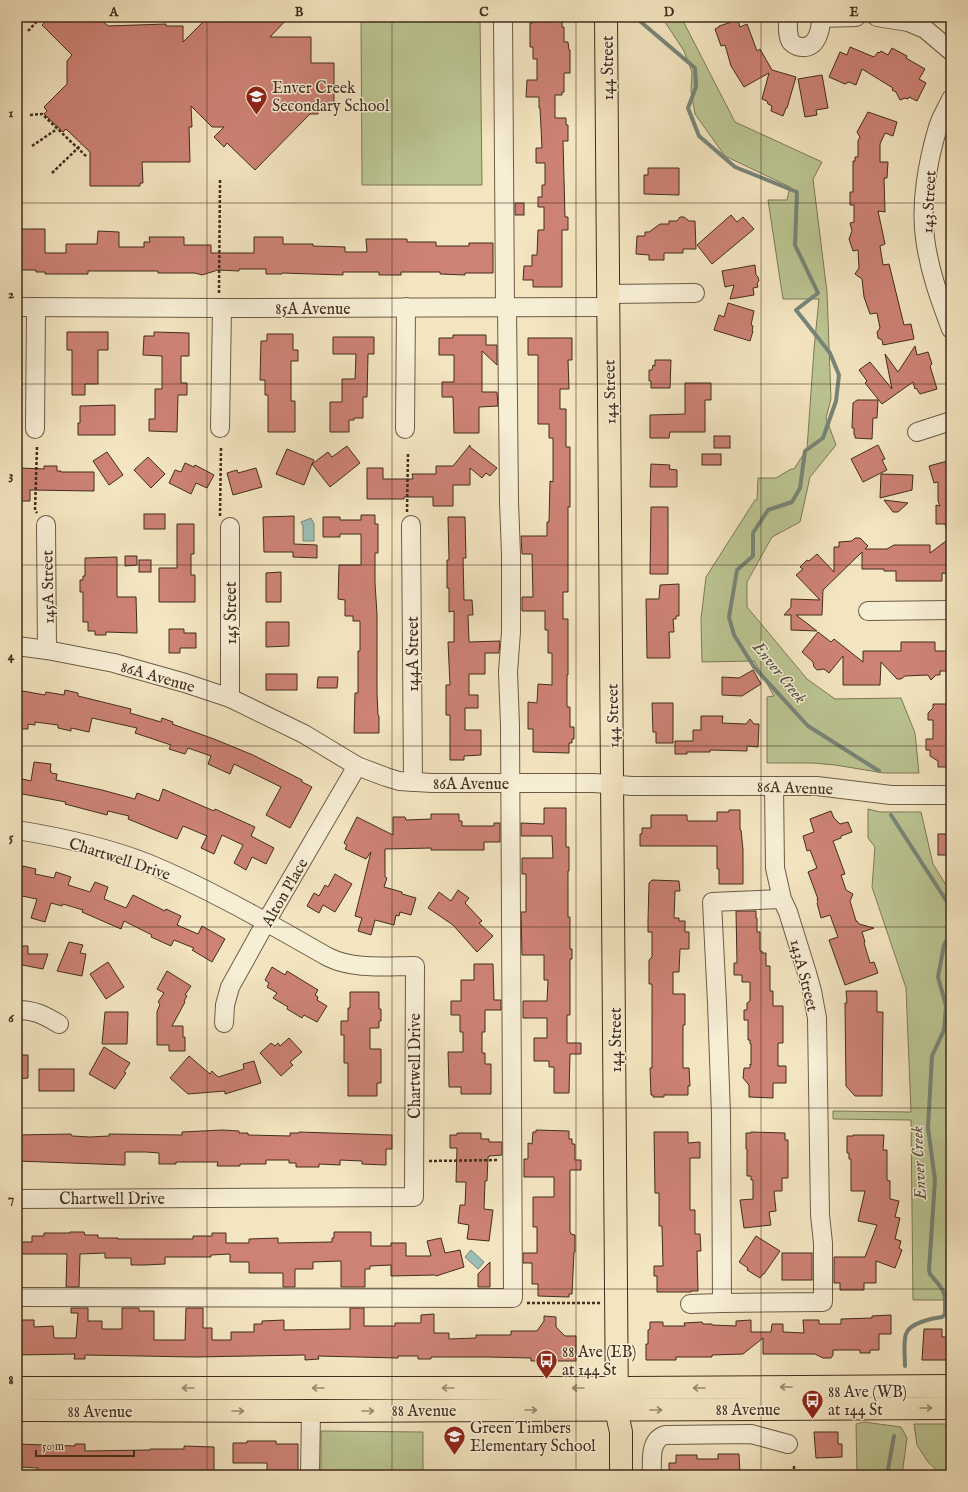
<svg xmlns="http://www.w3.org/2000/svg" width="968" height="1492" font-family="'IM FELL English',serif">
	<style>
		.green { fill: #bbc592; stroke: #7e7958 }
		.water { fill: #9bbfb6; stroke: #778579 }
		.lines { fill: none; stroke-linecap: round; stroke-linejoin: round }
		.stream { stroke: #778579; stroke-width: 4 }
		.building { fill: #cd8275; stroke: #422d1d }
		.minor-casing { stroke: #6e5b46; stroke-width: 20 }
		.major-casing { stroke: #422d1d; stroke-width: 24 }
		.path { stroke: #422d1d; stroke-width: 2.5; stroke-dasharray: 3 2; stroke-linecap: butt }
		.minor { stroke: #f7eed6; stroke-width: 18 }
		.major { stroke: #f3e5c0; stroke-width: 22 }
		.oneway { stroke: #9a896e }
		.grid { fill: none; stroke: #422d1d; stroke-width: 1; stroke-opacity: 0.55 }
		.labels { text-anchor: middle; stroke-width: 3; stroke-linejoin: round; paint-order: stroke }
		.street-label { font-size: 16px; fill: #422d1d; stroke: #f7eed6 }
		.poi-label { font-size: 16px; fill: #422d1d; stroke: #f7eed6; text-anchor: start }
		.water-label { font-size: 17px; font-style: italic; fill: #585243; stroke: #f7eed6 }
		.neatline { fill: none; stroke: #422d1d; stroke-width: 1.5 }
		.grid-label { font-size: 13px; text-anchor: middle; font-weight: bold; fill: #422d1d }
	</style>
	<rect width="100%" height="100%" fill="#f3e5c0"/>
	<filter id="stains"><feTurbulence type="fractalNoise" baseFrequency=".005" numOctaves="4"/><feColorMatrix values="0 0 0 0 .2 0 0 0 0 .09 0 0 0 0 .02 0 0 0 .5 -.17"/></filter>
	<radialGradient id="worn" r=".72"><stop offset=".6" stop-color="#630" stop-opacity="0"/><stop offset="1" stop-color="#630" stop-opacity=".3"/></radialGradient>
	<g class="green">
		<path d="M361 17H480L482 185H362Z"/>
		<path d="M629 17H681L735 122 822 162 813 179 827 292 831 399 826 418 836 445 810 477 800 522 772 537 747 582V607L807 679 835 699 901 698 915 733 919 773H884L835 765 813 763H767V697L774 696 754 661 702 662 701 619 706 577 755 500H757L758 478H776L791 469H794L807 449 814 349 819 299H783L768 200H787L790 187 725 156 695 114 691 91 692 72 684 51 663 19H629Z"/>
		<path d="M868 809 880 812H921L933 864 951 893V1300H913L911 1120 833 1119V1111L911 1112 906 988 872 887 875 847 868 838Z"/>
		<path d="M864 1422 901 1427 907 1438 902 1475H857L856 1424Z"/>
		<path d="M914 1424H951V1475H942L928 1462 917 1445Z"/>
		<path d="M321 1431 423 1432V1475H321Z"/>
	</g>
	<g class="water">
		<path d="M311 518 314 524V541H303V526L301 522Z"/>
		<path d="M471 1250 484 1262 478 1269 465 1257Z"/>
	</g>
	<g class="lines">
		<g class="stream">
			<path d="M635 17 695 68 696 87 688 108 699 136 735 167 797 192 795 245 818 293 796 310 830 353 839 375 836 401 823 438 805 451 800 488 792 502 768 510 753 533V556L737 570 729 617 734 635 754 667 808 726 879 771"/>
			<path d="M891 815 951 908"/>
			<path d="M905 1366C905 1356 903 1343 906 1334 909 1323 933 1318 942 1317 946 1314 945 1313 945 1308 946 1289 941 1288 930 1274L929 1270 935 1180 928 1128 932 1056 944 1030 946 1006 938 977 944 945 951 933"/>
			<path d="M887 1475 894 1436"/>
		</g>
	</g>
	<g class="building">
		<path d="M50 17H99L108 26 166 24V26H183V42L208 17H289L270 37H311V63H334V103H318V114H310L255 170 227 143 224 147 214 137 224 127H212L191 106 192 127H189L190 162H142L143 183H140V186H90V152L66 129 63 132 44 114 47 111 44 107 67 84V61L72 55 42 25Z"/>
		<path d="M533 17H562V27H564V42H568L569 50H570V73H564V92H562V95H555V118H566V125H568V141H563L565 217H568V230H562V287H533V280H523L524 266H532V255H537L538 230H544V207H538V197H542V185H545V163H536V148H542L540 108H539V97H526L527 80H537V59H533V47H530V23H533Z"/>
		<path d="M738 20 740 27 747 24 757 51 760 49 772 70 796 77 787 108H786L783 116 771 111 772 106 768 104 767 101 762 99 769 73 744 87 731 66 725 45 721 46 715 29 719 27V26Z"/>
		<path d="M850 47 874 57 878 52 879 53 881 51 888 55 892 48 907 56 906 58 925 69 919 79 926 83 917 101 909 97 908 99 905 98 900 100 896 92 892 90 893 88 862 69 856 85 849 82 845 84 829 77 840 52 847 55Z"/>
		<path d="M822 75 828 108 816 110 817 115 805 117 798 79Z"/>
		<path d="M868 112 897 122 893 136 885 133 880 144V162H888L887 178H884L885 212 878 211 885 244 880 246 883 265 889 264 904 325 911 324 914 339 883 345 882 340 878 338 877 332 880 328 877 313 870 314 864 297 862 279 855 274 859 268 858 250 853 251 849 239 852 231 850 223 854 222V205H850V192H853V161H855V157H858V141L860 137 857 132Z"/>
		<path d="M648 168H679V195L644 194V175H648Z"/>
		<rect x="515" y="203" width="9" height="12"/>
		<path d="M731 215 737 222 743 217 754 229 712 264 697 245Z"/>
		<path d="M680 217H684L689 221H695L696 249H683V253H664V260H649V255L636 254 637 236H645V232H649L660 224H669V221H677Z"/>
		<path d="M17 229H45V253H66V244H97L98 231 119 232V247H144V242H150L149 237H184V245H211V253H254V237H283V244H313V246L345 247V252H367L366 239H407V242H436V246H469V243H493V273H465V275L440 274V272H401V275H379V272H343V275L282 273V274H266V269H239V271L218 270 202 275 195 273H158V271H88V274H45V272H36V270H17Z"/>
		<path d="M755 265 756 275 758 277 759 281 757 283 758 287 753 288 754 295 730 299 734 285 725 287 722 271Z"/>
		<path d="M728 303 754 311 751 325 753 326 752 331H753L750 341 714 330 719 315 724 317Z"/>
		<path d="M67 332H108V350H98V384H85V395H72V350H67Z"/>
		<path d="M154 332 189 333V356H181V383H187V395H178L177 432 149 431V419H155V389H162V356L143 355 144 336H154Z"/>
		<path d="M267 334H293V350H298V361H291V401H295V432H268V395H265V380H260L261 341H267Z"/>
		<path d="M453 335H486V345H497V365L482 351V392H497L498 406 479 407V433H454L453 397H442V382H454V355H439V338H453Z"/>
		<path d="M333 337H374V354H368L367 397H363V418H354V420H349V432H330V402H342V379H355L356 354H333Z"/>
		<path d="M528 338H572V360H568L569 389H560V409H566V447H570V507H568V592H563V619H568V675H567V707H570V727H574V739H572V743H569V753L533 752V729H528V702L537 703 538 684 552 685V653H548V630H545V611H522V597H533L532 554H522L521 536H547V522H549L550 481 553 482V438H549V424H538V355H528Z"/>
		<path d="M915 346 917 355 928 352 932 364 930 366 937 389 920 394 916 388 915 389 913 382 882 404 865 383 867 381 859 370 870 362 892 389 885 354 898 372Z"/>
		<path d="M655 360H671L670 388H651V381H649V370H652L653 365 655 366Z"/>
		<path d="M685 383H711V400H705V432H670L669 438H650V415L685 414Z"/>
		<path d="M857 400H878L877 418H873L872 439 855 438V435H854V428H852L853 403Z"/>
		<path d="M115 405V435H78V423H80V406Z"/>
		<rect x="714" y="436" width="16" height="12"/>
		<path d="M470 445V447L497 468 490 476 486 473 482 478 470 468V485H453V506H433V497H404V499H367V468H383V479H413L412 474H436V466H453Z"/>
		<path d="M878 445 885 459 882 460 887 470 863 482 851 459Z"/>
		<path d="M347 446 360 463 330 487 312 464 304 485 276 474 287 449 314 460 312 464 328 452 332 457Z"/>
		<path d="M107 452 123 475 109 485 93 461Z"/>
		<rect x="702" y="454" width="19" height="11"/>
		<path d="M148 457 165 474 151 488 134 470Z"/>
		<path d="M951 460V534L948 535 945 524H936V505L940 506 938 501V482L934 483 929 466Z"/>
		<path d="M185 463 194 467 195 465 214 475 207 488 196 483 191 494 169 483 175 470 181 472Z"/>
		<path d="M651 464 670 465 669 469 677 470V487H650Z"/>
		<path d="M44 466H57V471H61V472H94V491L30 490V501H19V498H17V472H20V468L44 469Z"/>
		<path d="M256 468 262 487 233 495 227 473 237 470 238 473Z"/>
		<path d="M881 474 913 475 912 490 880 498Z"/>
		<path d="M884 500 908 503 898 512H893Z"/>
		<path d="M651 507H668V574H650Z"/>
		<rect x="144" y="514" width="21" height="15"/>
		<path d="M361 515H375V524H378V553H375V583L377 614V693L378 715 379 716V733H354L355 693H358V651H360V621H353V616H345V600L338 599 339 565H361V534H340V537H323V517H340V520H361Z"/>
		<path d="M294 516V544L317 545V558L293 557V552H264L263 517Z"/>
		<path d="M448 517H465L466 558H463L464 600H472L473 615H468L469 642 500 641 499 653H485V674H469V695H478V708H465V730H481V755L464 756V760H450V715H446V685H450L448 642H454V611L449 612V588H447V560H449Z"/>
		<path d="M177 524H194V554H191V575H195V602H159V568H177Z"/>
		<path d="M855 538H860L868 546 865 549H887L894 545H930V553L950 538V574L942 573V581H896V571H884V569H862V552L823 590 822 615H796L817 631 791 630V615H784L791 607V599L820 600 796 575 803 569 800 567 807 560 809 561 817 554 834 572V547H839V542L852 541Z"/>
		<path d="M125 556H137V565L125 566Z"/>
		<path d="M117 557V597H136L137 633 106 632V635H95V631H88V622H83V592H80V580H83V576H85V558Z"/>
		<rect x="139" y="560" width="12" height="12"/>
		<path d="M281 572V602H266V573Z"/>
		<path d="M679 584V616H676V619H673L674 632H669L670 658H647L646 599H659L660 585Z"/>
		<path d="M266 622H289V646L266 647Z"/>
		<path d="M169 629H184V633H196V648H180V653H169Z"/>
		<path d="M818 632 831 642 834 639 863 662V651H901V642H935V651H948V671H940V675H936L931 680 928 675 905 676 901 679H897L881 662 880 685H843V656L829 673 824 669 817 670 814 667 813 662 802 652Z"/>
		<path d="M753 670 761 684 742 696 722 695V677L739 678Z"/>
		<rect x="266" y="674" width="31" height="16"/>
		<path d="M318 677H338L337 688H317Z"/>
		<path d="M17 690 45 695 46 692 64 695 65 690 78 693V696L131 709 130 713 161 722 162 718 173 722 172 724 214 739 253 755 302 780V782L312 787 290 828 266 815 281 787 234 764 230 774 208 764 211 756 188 748 185 754 169 749 171 745 135 733 137 728 92 718 89 732 71 728V731L58 728V725L35 722V725L28 724V729H17Z"/>
		<path d="M652 703H673V743H656V732H653Z"/>
		<path d="M933 704H951V767H938V761L930 756V750H926V739H933V720H928V713L933 708Z"/>
		<path d="M701 716H723L722 723 746 724 750 719 754 724H759L758 747 747 746V751L710 750V752H687V754H675V741H693V730H701Z"/>
		<path d="M34 762 51 764 50 771H51V773L57 774 56 780 102 790 135 799 137 793 159 801 163 789 214 811 215 809 255 827 251 836 274 848 266 864 252 857 246 870 234 863 243 845 222 835 214 854 201 848 207 836 183 826 177 839 128 819 129 816 108 811 107 815 65 804 66 802 17 793 18 778 31 781Z"/>
		<path d="M544 808H566V847H569V871H568V917H570V949H572V959H570V1015H567V1043H581V1054H570L569 1093H554V1067H549V1061H534V1038H547V1018H523V1001H547L548 980H544V955H522L521 912H526V874H522V858H553L552 836H521V823L544 824Z"/>
		<path d="M729 810H740V830H741L743 850V884H719V869H717V846H640V834H642V828H651V815H687V820L688 821H717V812H729Z"/>
		<path d="M831 811 834 818 840 824 848 822 852 832 841 836V838L833 841 845 874 841 875 846 890 853 894 850 901 856 921H857L859 924 874 928 862 932 865 942 864 943 870 963 874 962 878 973 845 985 829 940 838 937 830 915 821 918 817 903 818 902 817 899H818L808 872 817 868 810 850 807 851 803 836 814 832 810 819Z"/>
		<path d="M431 814H459V821H462V826H494V823H500V842H484V850H431V848L385 849V877L387 878 384 887 402 892V894L416 898 411 915 400 912 399 916 396 915 394 925 375 920 371 935 358 931 362 918 355 916 371 852 366 859 345 849 347 845 344 843 357 817 393 835V817H405L406 820 431 819Z"/>
		<rect x="938" y="834" width="13" height="21"/>
		<path d="M23 866 36 869 35 874 54 878 56 872 71 877 68 885 90 892 95 882 108 887 104 899 126 908 133 895 165 911 166 909 181 916 177 925 198 934 202 926 225 939 212 962 192 950 194 948 174 940 171 946 151 937 152 935 124 921 121 929 82 912 83 910 63 904 62 906 51 903 45 922 31 918 37 899 17 895Z"/>
		<path d="M335 874 352 884 335 912 323 905 319 913 307 906 314 893 319 896 325 885 328 887Z"/>
		<path d="M652 880 679 881 680 891H675L674 918H679V921H685V932H689V949H680L679 972H673V994H685V1025H683V1068H689L690 1086H688V1095H664V1097H653V1095H651L650 1068H652V984H649V960L652 957V932H648V920L649 883Z"/>
		<path d="M458 890 469 898 465 903 482 921 479 923 493 936 477 952 453 925 428 908 439 892 451 901Z"/>
		<path d="M736 911H756V918H757V932H760V951H762V953H766V966H770V991H773V1006H783V1043H778V1066H786V1083H773V1098L749 1097V1085L743 1078 744 1068H750V1064L751 1065V1044H750V1040H748V1020H744V1010H747V1003L750 1001V982H742V975H734V963H737Z"/>
		<path d="M69 942 83 945 80 953 86 954 82 976 57 971Z"/>
		<path d="M17 946H28V954H48L43 969 17 964Z"/>
		<path d="M108 962 124 987 106 999 90 974Z"/>
		<path d="M474 964H493L494 1000H501V1010H485V1032H482V1053H485V1064H491V1094H461V1087H449L448 1052H463V1032H460V1015H451V1001H461V980H474Z"/>
		<path d="M272 967 285 975 287 971 318 990 315 995 318 997 317 1000 327 1006 317 1022 304 1015 302 1018 287 1009 288 1007 273 998 277 993 267 987 269 983 265 980Z"/>
		<path d="M167 971 191 986 185 995 187 996 184 1001 185 1002 172 1026H183V1037H185V1051H169V1045H157V1012L160 1004 158 1002 164 993 157 989Z"/>
		<path d="M846 991H877V1012H883L882 1096H855L846 1086 845 1003H847Z"/>
		<path d="M350 992H379V1009H381V1021H379V1028H370V1049H381V1083H377V1096H348V1063H344V1035H341V1021H348V1008H350Z"/>
		<path d="M105 1012H128L127 1044H102Z"/>
		<path d="M289 1038 302 1052 290 1062 293 1065 281 1076 260 1053 271 1043 275 1046 278 1043 280 1046Z"/>
		<path d="M104 1047 130 1063 124 1072 126 1073 115 1089 89 1074Z"/>
		<path d="M17 1055H28V1078L17 1079Z"/>
		<path d="M189 1056 210 1074 212 1071 218 1077 244 1069 243 1064 254 1061 261 1083 225 1094V1091L188 1094 170 1078Z"/>
		<rect x="39" y="1069" width="35" height="22"/>
		<path d="M222 1130 239 1131V1133H248V1135L290 1136V1133H299V1132L392 1135V1149H386V1165L362 1164V1161L340 1160V1165L319 1164V1167H296V1163H289V1160H266V1164H240V1166H217L218 1162H176V1164H159V1153L146 1152H125V1165L17 1161V1135L71 1134 72 1136 90 1137 109 1136V1134L182 1135V1132Z"/>
		<path d="M536 1130 569 1131V1139H572V1144H575V1160H581V1170H570V1231L571 1234 575 1235V1252H574L572 1294H569V1297L538 1296V1284H532V1263H523V1253H537V1227H533V1197H554V1177H524V1159H528V1143L532 1144 533 1132H536Z"/>
		<path d="M654 1132H688V1143L700 1142V1158H690V1210H695V1234H700L701 1251H697L698 1291H691V1292H657V1276H654V1266H663L662 1226H659V1193H655Z"/>
		<path d="M751 1132 785 1133V1140H788V1178H782V1191H774L776 1211 769 1212 771 1225 744 1228 740 1200 753 1199V1180H751V1176H747V1149H746V1133H751Z"/>
		<path d="M457 1133H481V1139H489V1142H502V1155L489 1156V1157H488L487 1181H485L484 1209 493 1210 489 1241 467 1239 469 1225 458 1223 460 1205H465L466 1182H456L457 1148H450V1135H457Z"/>
		<path d="M853 1135H884L883 1150H887V1180L890 1181V1199L899 1201 895 1217 900 1218 895 1239 901 1241 899 1248 902 1250 895 1268 876 1261V1283H864V1290H840V1283H834V1257H865L877 1225 858 1221 865 1191H851V1159H849V1153H847V1136H853Z"/>
		<path d="M70 1232H84L85 1235H98V1238H118V1239H193V1236H212V1233H226V1243H249V1239L278 1238V1243L332 1242V1238H334V1232H371V1246H391V1243H406V1256H431L427 1241 441 1238 445 1253 460 1250 464 1267 436 1276 435 1275 391 1276V1265L370 1266V1269H365V1287H341V1261L313 1262V1269H295V1287H283V1273H249V1262H230V1254L211 1255V1257H165V1264L145 1265H131V1258H105V1253L80 1254 79 1287H66L67 1254H17V1242H32V1236H44V1233H70Z"/>
		<path d="M756 1236 780 1251 764 1274H763L760 1278 747 1270 748 1268 739 1262Z"/>
		<rect x="782" y="1253" width="30" height="27"/>
		<path d="M490 1262V1287H478V1274Z"/>
		<path d="M71 1308H88V1321H102V1329H122V1308H139V1311H154V1340H185L186 1308H203V1328H212V1340H231V1332H254V1324H262V1321L284 1320V1330L350 1329V1308H364V1326H395V1323H421V1315L434 1314V1333H449V1339L476 1338V1335H511V1331H537L544 1321V1316L556 1317V1327L565 1336H576V1361H531V1358L487 1357H431V1359H418V1356H398V1358L318 1356 319 1359 305 1360V1355L195 1357 85 1355V1359H74L75 1354 17 1355V1320H34V1327L53 1326 54 1338H76L78 1313H71Z"/>
		<path d="M891 1315V1334H879V1350H870V1353H860V1350H833V1355L831 1358H823L815 1354H763V1338L743 1354 712 1355V1357H676V1360H646V1344H648V1330L650 1329V1322H663V1326H685L684 1323 702 1322 703 1324H712V1325L736 1326V1321L751 1320V1332H771L772 1324H783V1332L804 1333 803 1320H819V1324H841V1319L872 1318V1316Z"/>
		<path d="M924 1329H942V1337H951V1360H922Z"/>
		<path d="M814 1432H838V1444H842V1457L816 1458Z"/>
		<path d="M247 1441H276V1444H298V1475H267V1463H233V1443H247Z"/>
		<path d="M17 1444 75 1446V1444H85V1451L150 1450V1449H184V1446L214 1447V1475H37L38 1468 21 1467V1462H17Z"/>
		<path d="M718 1454H739L740 1475H669V1463H676V1455H697V1459H718Z"/>
	</g>
	<g class="lines">
		<defs>
			<g id="minor">
				<path d="M503 17 505 307"/>
				<path d="M788 17C788 24 787 36 791 42 794 45 798 47 802 47 817 48 821 30 821 17"/>
				<path d="M877 17 908 22 925 29 951 51"/>
				<path d="M821 18 856 17"/>
				<path d="M951 99C947 108 941 117 938 127 928 160 920 203 925 238 929 270 940 300 951 329"/>
				<path d="M608 294 695 293"/>
				<path d="M17 307 222 308 608 307"/>
				<path d="M220 428 222 308"/>
				<path d="M35 429 36 307"/>
				<path d="M405 429 406 307"/>
				<path d="M917 432 951 421"/>
				<path d="M46 525 47 650"/>
				<path d="M411 525 413 782"/>
				<path d="M230 527V698"/>
				<path d="M868 611 951 610"/>
				<path d="M17 646 47 650 114 663 185 683 230 698 304 734 357 766 386 777 399 781 432 783H594L632 786H817L891 795H951"/>
				<path d="M774 786 775 868 782 899 788 912 807 973 812 991 817 1018 820 1215 823 1243V1302L722 1303 721 1115 717 1003 712 902 782 899"/>
				<path d="M17 830C60 837 106 847 147 863 210 889 268 923 328 957 354 970 386 966 415 966L414 1197 17 1199"/>
				<path d="M17 1010C35 1010 44 1015 59 1024"/>
				<path d="M224 1023 225 1005 230 987 266 922 357 766"/>
				<path d="M17 1297 513 1298 510 725 508 672 511 632V554L509 502 507 307"/>
				<path d="M690 1304 722 1303"/>
				<path d="M310 1475 311 1411"/>
				<path d="M652 1475C652 1461 649 1440 665 1435L751 1434 788 1444"/>
			</g>
			<g id="major">
				<path d="M606 17 617 1414 621 1432V1475"/>
				<path d="M17 1388H628L951 1386"/>
				<path d="M17 1410 311 1411 951 1408"/>
			</g>
		</defs>
		<use href="#minor" class="minor-casing"/>
		<use href="#major" class="major-casing"/>
		<g class="path">
			<path d="M28 31 41 17"/>
			<path d="M30 115 42 114 87 157"/>
			<path d="M32 146 57 129"/>
			<path d="M17 157 19 155"/>
			<path d="M52 173 81 145"/>
			<path d="M219 293 220 180"/>
			<path d="M37 447 35 510 37 513"/>
			<path d="M407 512 408 454"/>
			<path d="M220 516 221 448"/>
			<path d="M429 1161 498 1160"/>
			<path d="M527 1303H600"/>
			<path d="M794 1466V1475"/>
		</g>
		<use href="#minor" class="minor"/>
		<use href="#major" class="major"/>
	</g>
	<defs><path id="oneway-shaft" d="M-6 0H5M1.5-3L5.5 0L1.5 3" fill="none" stroke-width="1.6" stroke-linecap="round" stroke-linejoin="round"/></defs>
	<g class="oneway">
		<use href="#oneway-shaft" transform="translate(786 1387) rotate(180)"/>
		<use href="#oneway-shaft" transform="translate(188 1388) rotate(180)"/>
		<use href="#oneway-shaft" transform="translate(318 1388) rotate(-180)"/>
		<use href="#oneway-shaft" transform="translate(448 1388) rotate(-180)"/>
		<use href="#oneway-shaft" transform="translate(578 1388) rotate(-180)"/>
		<use href="#oneway-shaft" transform="translate(699 1388) rotate(180)"/>
		<use href="#oneway-shaft" transform="translate(926 1408)"/>
		<use href="#oneway-shaft" transform="translate(531 1410)"/>
		<use href="#oneway-shaft" transform="translate(656 1410)"/>
		<use href="#oneway-shaft" transform="translate(238 1411)"/>
		<use href="#oneway-shaft" transform="translate(368 1411)"/>
	</g>
	<path class="grid" d="M207 17V1475M392 17V1475M576 17V1475M761 17V1475M17 203H951M17 384H951M17 565H951M17 746H951M17 927H951M17 1108H951M17 1289H951"/>
	<defs>
		<symbol id="school-pin" viewBox="-11 -11 22 30"><path d="M0 17L-7.5 6A9.5 9.5 0 1 1 7.5 6Z" fill="#8f2418" stroke="#f7eed6"/><path d="M0-5L7-2L0 1L-7-2ZM-4 1L0 2.5L4 1V4Q0 6-4 4Z" fill="#fff"/></symbol>
		<symbol id="bus-pin" viewBox="-11 -11 22 30"><path d="M0 17L-7.5 6A9.5 9.5 0 1 1 7.5 6Z" fill="#8f2418" stroke="#f7eed6"/><path d="M-5-6H5V4H4V6H2V4H-2V6H-4V4H-5ZM-3.5-4V0h7V-4ZM-3.5 1.2v1.5H-2V1.2ZM2 1.2v1.5H3.5V1.2Z" fill="#fff"/></symbol>
	</defs>
	<g fill-rule="evenodd">
		<use href="#school-pin" x="244" y="84" width="25" height="34"/>
		<use href="#bus-pin" x="534" y="1348" width="25" height="34"/>
		<use href="#bus-pin" x="800" y="1388" width="25" height="34"/>
		<use href="#school-pin" x="442" y="1424" width="25" height="34"/>
	</g>
	<g class="labels">
		<g class="street-label">
			<text transform="translate(607 68) rotate(-90)" y="6">144 Street</text>
			<text transform="translate(928 202) rotate(-87)" y="6">143 Street</text>
			<text x="313" y="314">85A Avenue</text>
			<text transform="translate(609 392) rotate(-91)" y="6">144 Street</text>
			<text transform="translate(47 587) rotate(-91)" y="6">145A Street</text>
			<text transform="translate(230 613) rotate(-90)" y="6">145 Street</text>
			<text transform="translate(412 654) rotate(-90)" y="6">144A Street</text>
			<text transform="translate(158 676) rotate(16)" y="6">86A Avenue</text>
			<text transform="translate(612 716) rotate(-91)" y="6">144 Street</text>
			<text x="471" y="789">86A Avenue</text>
			<text transform="translate(795 787) rotate(2)" y="6">86A Avenue</text>
			<text transform="translate(120 858) rotate(18)" y="6">Chartwell Drive</text>
			<text transform="translate(284 892) rotate(-60)" y="6">Alton Place</text>
			<text transform="translate(805 975) rotate(76)" y="6">143A Street</text>
			<text transform="translate(615 1040) rotate(-90)" y="6">144 Street</text>
			<text transform="translate(414 1066) rotate(-90)" y="6">Chartwell Drive</text>
			<text x="112" y="1204">Chartwell Drive</text>
			<text x="748" y="1415">88 Avenue</text>
			<text x="424" y="1416">88 Avenue</text>
			<text x="100" y="1417">88 Avenue</text>
		</g>
		<g class="poi-label">
			<text x="272" y="93">Enver Creek<tspan x="272" dy="18">Secondary School</tspan></text>
			<text x="562" y="1357">88 Ave (EB)<tspan x="562" dy="18">at 144 St</tspan></text>
			<text x="828" y="1397">88 Ave (WB)<tspan x="828" dy="18">at 144 St</tspan></text>
			<text x="470" y="1433">Green Timbers<tspan x="470" dy="18">Elementary School</tspan></text>
		</g>
		<g class="water-label">
			<text transform="translate(780 672) rotate(51)" y="6">Enver Creek</text>
			<text transform="translate(918 1163) rotate(-93)" y="6">Enver Creek</text>
		</g>
	</g>
	<rect width="968" height="1492" fill="none" stroke="#f3e5c0" stroke-width="44"/>
	<path d="M36 1450v6h98v-6" fill="none" stroke="#422d1d" stroke-width="2"/>
	<text x="42" y="1450" font-size="12" fill="#422d1d" stroke="#f7eed6" stroke-width="3" paint-order="stroke">50 m</text>
	<rect x="22" y="22" width="924" height="1448" class="neatline"/>
	<g class="grid-label">
		<text x="114" y="16">A</text>
		<text x="299" y="16">B</text>
		<text x="484" y="16">C</text>
		<text x="669" y="16">D</text>
		<text x="854" y="16">E</text>
		<text x="11" y="117">1</text>
		<text x="11" y="298">2</text>
		<text x="11" y="479">3</text>
		<text x="11" y="660">4</text>
		<text x="11" y="841">5</text>
		<text x="11" y="1022">6</text>
		<text x="11" y="1203">7</text>
		<text x="11" y="1384">8</text>
	</g>
	<rect width="100%" height="100%" filter="url(#stains)"/>
	<rect width="100%" height="100%" fill="url(#worn)"/>
</svg>
